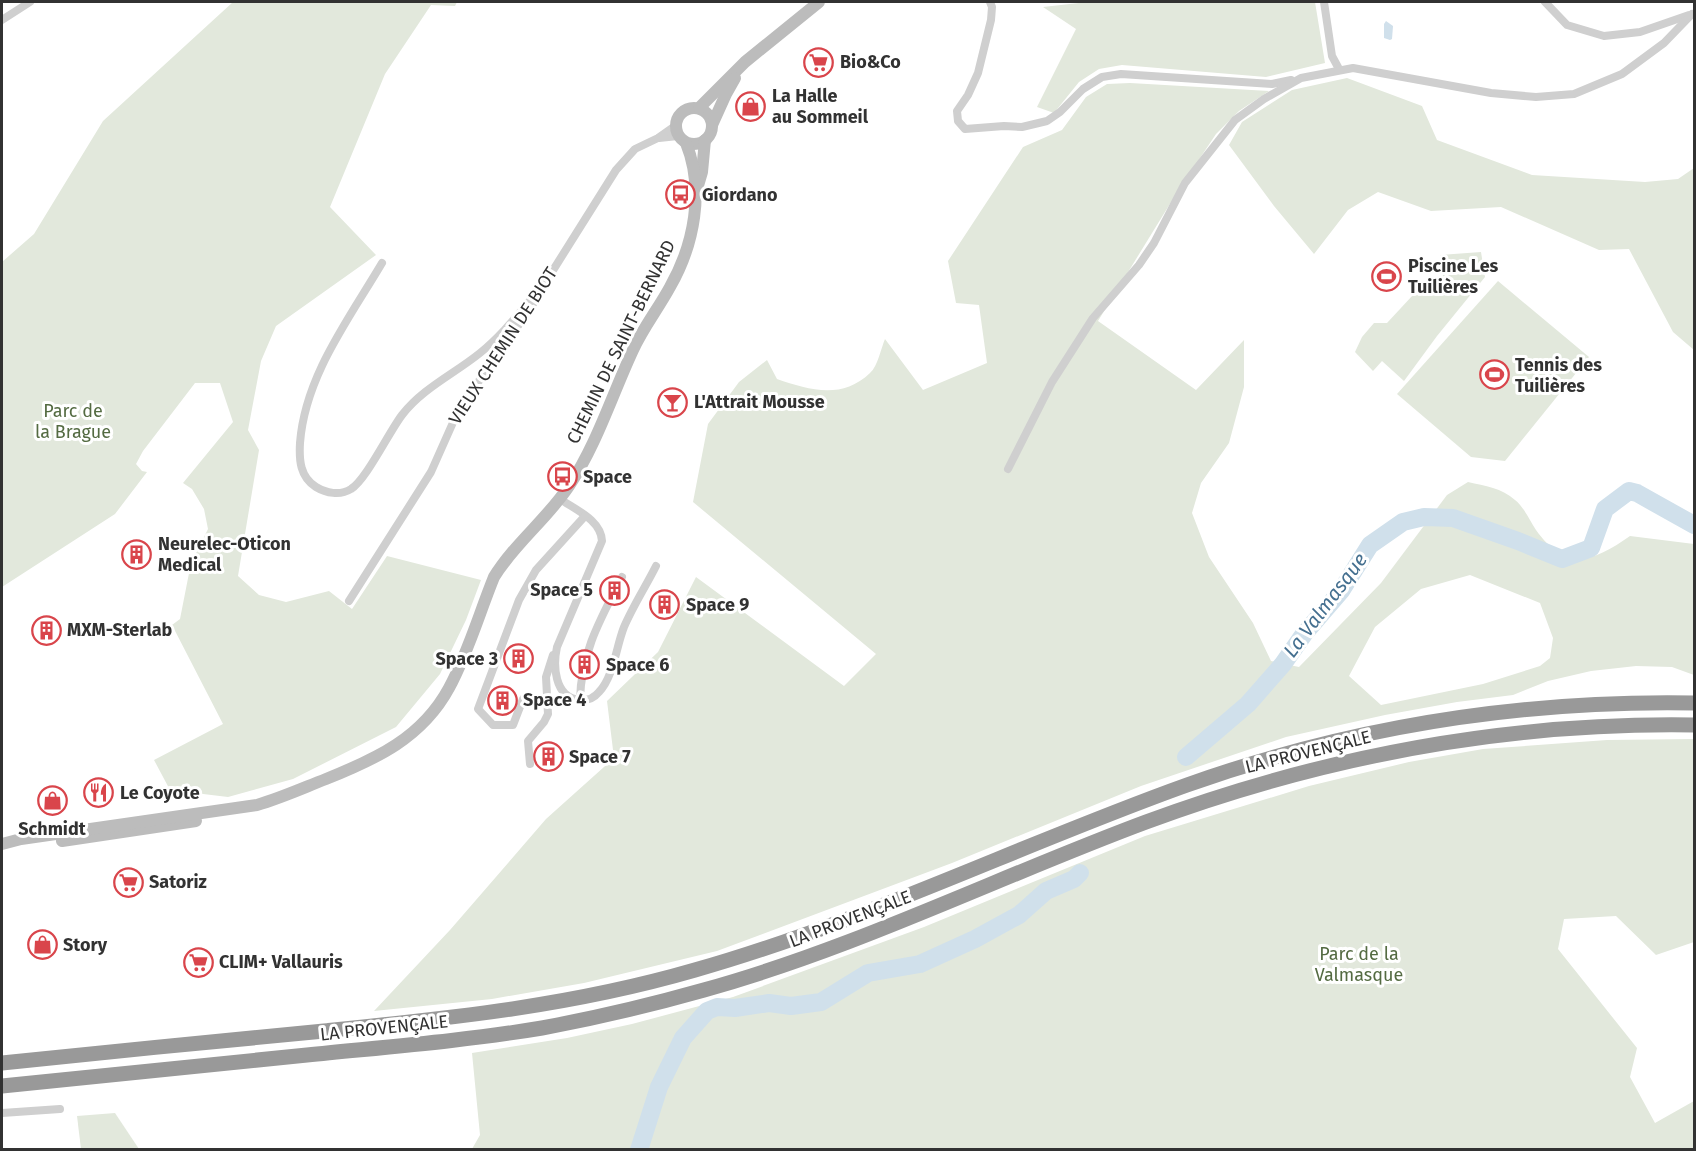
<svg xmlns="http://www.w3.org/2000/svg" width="1696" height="1151" font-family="'Fira Sans',sans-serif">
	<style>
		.green { fill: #e2e8dc; fill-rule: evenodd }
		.water { fill: #d0e0eb }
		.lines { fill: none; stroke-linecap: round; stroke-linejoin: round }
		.river { stroke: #d0e0eb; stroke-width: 18 }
		.minor { stroke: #cfcfcf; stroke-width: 8 }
		.secondary { stroke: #bcbcbc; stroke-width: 12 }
		.motorway { stroke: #999; stroke-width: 15 }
		.labels { text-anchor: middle; stroke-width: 6; stroke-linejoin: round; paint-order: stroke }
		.poi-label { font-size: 18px; font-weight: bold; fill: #323232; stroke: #fff; text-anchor: start }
		.street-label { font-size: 18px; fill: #323232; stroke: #fff }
		.park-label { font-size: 18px; fill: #546b42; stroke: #fff }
		.water-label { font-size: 20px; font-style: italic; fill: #457090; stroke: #fff }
	</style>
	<rect width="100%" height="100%" fill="#fff"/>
	<g class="green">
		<path d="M233 2H457L455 6 431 5 385 74 330 207 376 255 276 326 261 361 248 430 259 450 238 576 259 595 286 602 329 591 352 609 387 556 481 580 466 620 440 674 396 727 293 779 228 797 170 790 154 760 223 724 172 625 180 619 191 563 208 529 204 509 192 489 183 483 233 422 220 383H195L143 451 136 464 142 471 147 472 115 514 2 587V262L34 234 103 121Z"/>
		<path d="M1088 2H1315L1325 63 1266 77 1122 65 1099 69 1079 82 1054 113 1037 107 1076 29 1043 7Z"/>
		<path d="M1347 78 1422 106 1437 140 1532 175 1645 182 1678 179 1694 168V350L1673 332 1629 249 1599 250 1501 207 1431 211 1378 192 1348 210 1314 254 1274 206 1229 145 1242 122 1292 90Z"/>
		<path d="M1130 83 1269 91 1239 111 1216 134 1176 194 1098 321 1196 390 1244 340V387L1229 443 1201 483 1192 513 1209 557 1253 623 1271 661 1299 667 1381 583 1447 495 1468 482C1485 486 1502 488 1515 500 1524 507 1530 521 1536 530 1566 572 1593 562 1630 536L1694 544V675L1672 667 1636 666 1591 671 1548 681 1513 695 1457 702 1385 715 1286 737 1141 786 952 863 717 951 584 983 492 999 374 1011 450 930 546 819 614 758 607 701 658 652 696 577 844 686 876 654 693 502 708 424 739 382 767 360 777 379C809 390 842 400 870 373 878 366 881 348 885 339L923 390 987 363 979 305 956 303 948 261 1023 147 1062 130 1086 97 1107 84ZM1470 575 1540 603 1553 638 1550 658 1540 666 1483 684 1381 705 1349 676 1375 627 1421 589Z"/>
		<path d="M1481 252 1485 277 1437 336 1404 381 1382 361 1373 371 1355 352 1362 337 1374 323H1387L1426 281 1433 285 1441 279 1447 266 1440 255Z"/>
		<path d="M1498 281 1589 357 1505 461 1471 457 1397 394Z"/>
		<path d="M1694 739V942L1656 955 1616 916 1564 919 1558 949 1637 1048 1630 1077 1655 1123 1694 1101V1149H472L480 1135 472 1053 567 1038 632 1024 733 997 924 927 1145 836 1309 786 1409 762 1483 749 1607 740Z"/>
		<path d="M115 1113 139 1149H81L77 1116Z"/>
	</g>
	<path class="water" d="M1386 21 1393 26 1392 39 1390 40 1384 38V24Z"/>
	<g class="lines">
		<g class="river">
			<path d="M1186 757 1248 704 1283 664 1304 634 1341 591 1370 545 1403 522 1424 517 1453 518 1518 541 1562 559 1591 548 1605 509 1629 491 1637 493 1694 525"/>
			<path d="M639 1150 659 1087 683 1038 707 1011 717 1007 735 1008 769 1003 791 1006 821 1002 868 973 920 964 975 939 1019 915 1046 891 1074 879 1080 873"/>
		</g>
		<g class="minor">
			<path d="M990 2 992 7 991 20 978 73 968 95 957 111 958 121 965 129 1004 126 1022 127 1047 121 1060 112 1083 89 1102 77 1121 74 1272 84 1291 80"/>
			<path d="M1324 2 1332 56 1339 69"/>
			<path d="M1545 2 1567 25 1604 36 1640 32 1689 15"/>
			<path d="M2 20 30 2"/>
			<path d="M659 138 678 136"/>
			<path d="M382 263C349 319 305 376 300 443 299 460 300 477 316 487 326 493 340 496 351 489 366 480 389 432 402 415 423 388 454 374 480 353 500 337 516 317 533 297"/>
			<path d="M1008 469 1052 382 1093 318 1139 265 1154 243 1185 183 1235 120 1264 99 1301 78 1353 68 1491 93 1536 97 1574 94 1622 74 1664 43 1692 14"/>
			<path d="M560 499C576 510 601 520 602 541L557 647C553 665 554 697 579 700 587 701 594 698 599 692 614 676 616 647 624 627 633 606 646 586 656 566"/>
			<path d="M349 601 431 472 455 418 490 364 529 311 545 283 616 170 635 149 658 138 675 126"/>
			<path d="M523 699 513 725H493L478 709 519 600 536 570 585 516"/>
			<path d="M580 700C581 652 601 618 622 577"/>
			<path d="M530 764 528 741 544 722 548 714 546 677 553 655"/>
			<path d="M2 1113 60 1109"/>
		</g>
		<g class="secondary">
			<circle cx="694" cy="126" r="18"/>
			<path d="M699 108 745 62 819 2"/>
			<path d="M712 125 726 94 735 78"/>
			<path d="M697 189 702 172 705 140"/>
			<path d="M62 841 196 821"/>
			<path d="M2 844 21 839 257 805C281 798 303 788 326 779 376 759 422 738 449 688 468 653 479 614 494 577 515 543 547 519 569 486 597 444 612 395 633 350 643 328 658 309 670 287 694 245 705 190 686 143"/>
		</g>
		<g class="motorway">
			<path d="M2 1063C109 1052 217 1041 324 1031 451 1018 571 1006 695 970 864 922 1022 844 1187 785 1350 727 1522 700 1694 703"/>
			<path d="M2 1086C103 1075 205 1065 307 1055 385 1047 464 1041 542 1028 596 1018 651 1005 704 990 856 948 998 877 1146 822 1324 756 1504 722 1694 725"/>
		</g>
	</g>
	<defs>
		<symbol id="supermarket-ring" viewBox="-11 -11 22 22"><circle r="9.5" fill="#fff" stroke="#d9454b" stroke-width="1.5"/><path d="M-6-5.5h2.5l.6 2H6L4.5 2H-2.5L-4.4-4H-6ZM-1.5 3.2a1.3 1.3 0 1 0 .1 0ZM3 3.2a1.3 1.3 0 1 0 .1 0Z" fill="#d9454b"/></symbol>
		<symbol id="shop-ring" viewBox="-11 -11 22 22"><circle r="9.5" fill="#fff" stroke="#d9454b" stroke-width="1.5"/><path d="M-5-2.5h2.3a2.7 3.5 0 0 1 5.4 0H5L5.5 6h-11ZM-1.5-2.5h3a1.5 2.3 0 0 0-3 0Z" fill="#d9454b"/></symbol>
		<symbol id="bus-ring" viewBox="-11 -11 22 22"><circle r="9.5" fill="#fff" stroke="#d9454b" stroke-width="1.5"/><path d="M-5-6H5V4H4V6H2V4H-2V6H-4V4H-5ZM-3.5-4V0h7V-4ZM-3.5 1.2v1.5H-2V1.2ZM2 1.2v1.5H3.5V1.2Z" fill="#d9454b"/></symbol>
		<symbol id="stadium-ring" viewBox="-11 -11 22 22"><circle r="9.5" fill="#fff" stroke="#d9454b" stroke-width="1.5"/><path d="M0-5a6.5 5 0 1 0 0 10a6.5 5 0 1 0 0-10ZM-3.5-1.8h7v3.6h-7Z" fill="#d9454b"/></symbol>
		<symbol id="bar-ring" viewBox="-11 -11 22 22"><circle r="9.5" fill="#fff" stroke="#d9454b" stroke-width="1.5"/><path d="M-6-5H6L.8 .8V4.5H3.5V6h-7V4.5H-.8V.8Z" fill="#d9454b"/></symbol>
		<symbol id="building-ring" viewBox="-11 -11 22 22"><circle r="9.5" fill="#fff" stroke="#d9454b" stroke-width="1.5"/><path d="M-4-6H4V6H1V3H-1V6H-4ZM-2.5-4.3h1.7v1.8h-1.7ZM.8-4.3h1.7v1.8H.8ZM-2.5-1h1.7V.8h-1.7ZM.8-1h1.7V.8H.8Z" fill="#d9454b"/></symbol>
		<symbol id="restaurant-ring" viewBox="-11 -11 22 22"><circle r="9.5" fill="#fff" stroke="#d9454b" stroke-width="1.5"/><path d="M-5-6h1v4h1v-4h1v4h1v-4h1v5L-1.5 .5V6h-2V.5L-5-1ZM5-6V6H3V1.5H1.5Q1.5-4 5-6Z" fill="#d9454b"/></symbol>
	</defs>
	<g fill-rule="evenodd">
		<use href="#supermarket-ring" x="802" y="46" width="33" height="33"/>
		<use href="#shop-ring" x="734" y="90" width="33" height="33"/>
		<use href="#bus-ring" x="664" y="178" width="33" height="33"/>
		<use href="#stadium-ring" x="1370" y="260" width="33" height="33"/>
		<use href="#stadium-ring" x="1478" y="358" width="33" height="33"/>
		<use href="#bar-ring" x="656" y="386" width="33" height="33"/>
		<use href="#bus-ring" x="546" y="460" width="33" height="33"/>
		<use href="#building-ring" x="120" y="538" width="33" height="33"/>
		<use href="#building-ring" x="598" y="574" width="33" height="33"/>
		<use href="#building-ring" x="648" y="588" width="33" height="33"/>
		<use href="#building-ring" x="30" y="614" width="33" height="33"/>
		<use href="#building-ring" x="502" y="642" width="33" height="33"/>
		<use href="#building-ring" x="568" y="648" width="33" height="33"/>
		<use href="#building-ring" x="486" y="684" width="33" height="33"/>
		<use href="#building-ring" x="532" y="740" width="33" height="33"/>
		<use href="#restaurant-ring" x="82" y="776" width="33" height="33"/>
		<use href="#shop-ring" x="36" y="784" width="33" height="33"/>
		<use href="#supermarket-ring" x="112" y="866" width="33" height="33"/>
		<use href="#shop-ring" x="26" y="928" width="33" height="33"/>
		<use href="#supermarket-ring" x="182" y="946" width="33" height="33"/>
	</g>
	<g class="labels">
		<g class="poi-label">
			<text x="840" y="68">Bio&amp;Co</text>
			<text x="772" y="102">La Halle<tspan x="772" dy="21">au Sommeil</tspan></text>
			<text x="702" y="201">Giordano</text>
			<text x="1408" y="272">Piscine Les<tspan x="1408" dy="21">Tuilières</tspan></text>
			<text x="1515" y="371">Tennis des<tspan x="1515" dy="21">Tuilières</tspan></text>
			<text x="694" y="408">L'Attrait Mousse</text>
			<text x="583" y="483">Space</text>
			<text x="158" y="550">Neurelec-Oticon<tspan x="158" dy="21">Medical</tspan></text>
			<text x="593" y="596" text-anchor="end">Space 5</text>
			<text x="686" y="611">Space 9</text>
			<text x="67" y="636">MXM-Sterlab</text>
			<text x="498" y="665" text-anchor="end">Space 3</text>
			<text x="606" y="671">Space 6</text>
			<text x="523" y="706">Space 4</text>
			<text x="569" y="763">Space 7</text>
			<text x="120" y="799">Le Coyote</text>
			<text x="52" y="835" text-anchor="middle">Schmidt</text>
			<text x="149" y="888">Satoriz</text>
			<text x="63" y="951">Story</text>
			<text x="219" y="968">CLIM+ Vallauris</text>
		</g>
		<g class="street-label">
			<text transform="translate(621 342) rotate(-64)" y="6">CHEMIN DE SAINT-BERNARD</text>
			<text transform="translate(503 346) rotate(-57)" y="6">VIEUX CHEMIN DE BIOT</text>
			<text transform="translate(1308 752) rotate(-14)" y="6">LA PROVENÇALE</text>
			<text transform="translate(850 919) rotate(-21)" y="6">LA PROVENÇALE</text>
			<text transform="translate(384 1028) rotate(-6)" y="6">LA PROVENÇALE</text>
		</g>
		<g class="park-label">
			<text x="73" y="417">Parc de<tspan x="73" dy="21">la Brague</tspan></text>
			<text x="1359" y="960">Parc de la<tspan x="1359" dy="21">Valmasque</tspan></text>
		</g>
		<g class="water-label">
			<text transform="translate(1325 605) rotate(-53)" y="7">La Valmasque</text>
		</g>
	</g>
	<rect width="1696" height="1151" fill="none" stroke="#323232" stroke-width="6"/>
</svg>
